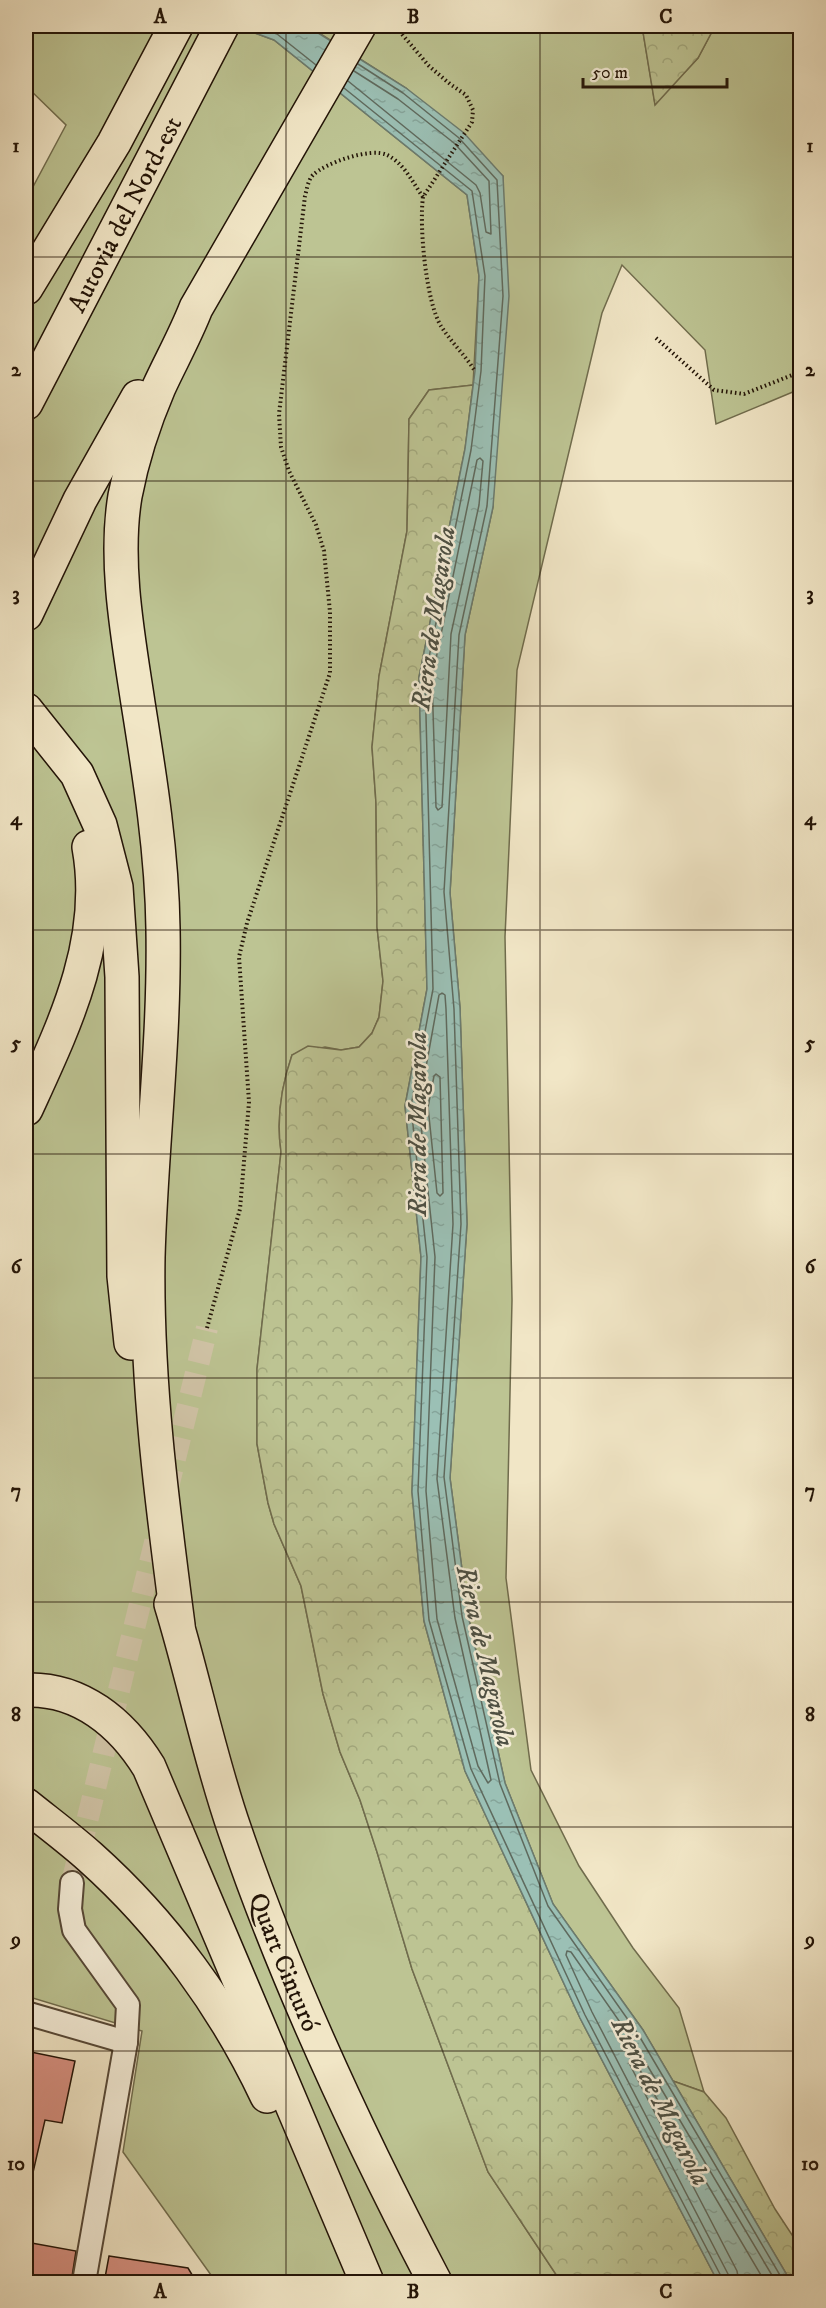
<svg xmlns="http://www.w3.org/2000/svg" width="826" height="2308" font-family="'IM FELL DW Pica',serif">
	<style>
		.green { fill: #bdc493; stroke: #706c4d; stroke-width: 1.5 }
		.forest { fill: url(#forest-crowns); stroke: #706c4d; stroke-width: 1.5 }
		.water { fill: url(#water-ripples); stroke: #6b7b6f; stroke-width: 1.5 }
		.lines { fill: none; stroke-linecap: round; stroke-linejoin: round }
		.shore { stroke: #5f6a5e; stroke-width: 1.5 }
		.building { fill: #d79081; stroke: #231407; stroke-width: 1.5 }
		.minor-tunnel { stroke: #d2c6a9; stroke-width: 22; stroke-dasharray: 22 11; stroke-linecap: butt }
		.minor-casing { stroke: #564837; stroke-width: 26 }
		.motorway-casing { stroke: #231407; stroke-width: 36 }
		.path { stroke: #231407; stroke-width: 4; stroke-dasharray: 1.5 3; stroke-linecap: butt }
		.minor { stroke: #f6efda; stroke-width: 22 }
		.motorway { stroke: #f1e6c6; stroke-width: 33 }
		.grid { fill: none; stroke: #231407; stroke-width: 1.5; stroke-opacity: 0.55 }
		.labels { text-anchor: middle; stroke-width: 5; stroke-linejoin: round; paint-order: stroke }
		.street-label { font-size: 26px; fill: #231407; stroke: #f6efda }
		.water-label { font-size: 27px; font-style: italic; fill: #4d5044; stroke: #f6efda }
		.neatline { fill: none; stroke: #231407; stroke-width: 2 }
		.grid-label { font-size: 20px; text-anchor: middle; font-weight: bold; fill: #231407 }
	</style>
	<defs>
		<pattern id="forest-crowns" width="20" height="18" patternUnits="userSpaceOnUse" patternTransform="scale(1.5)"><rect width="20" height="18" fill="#bdc493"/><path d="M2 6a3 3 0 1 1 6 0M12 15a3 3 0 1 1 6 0" fill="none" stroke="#a2a87d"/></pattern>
		<pattern id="water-ripples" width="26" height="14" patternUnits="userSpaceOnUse" patternTransform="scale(1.5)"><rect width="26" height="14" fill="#9bc0b5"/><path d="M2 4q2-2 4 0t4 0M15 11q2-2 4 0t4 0" fill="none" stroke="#85a49a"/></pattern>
	</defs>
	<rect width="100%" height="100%" fill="#f1e6c6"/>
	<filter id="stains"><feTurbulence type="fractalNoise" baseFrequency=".00333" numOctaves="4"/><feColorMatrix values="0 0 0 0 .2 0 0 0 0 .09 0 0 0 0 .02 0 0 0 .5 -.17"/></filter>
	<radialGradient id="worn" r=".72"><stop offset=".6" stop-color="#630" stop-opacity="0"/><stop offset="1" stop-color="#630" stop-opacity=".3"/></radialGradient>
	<g class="green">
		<path d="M26 26H236L274 40 467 195 479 276 473 385 429 390 409 419 407 531 379 676 372 747 376 803 377 927 383 981 379 1017 372 1033 359 1047 341 1050 325 1047 292 1055C281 1087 276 1118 281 1152L257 1369V1444L268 1503 274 1524 301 1586 323 1694 340 1752 360 1800 377 1852 412 1969 488 2172 561 2282H216L123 2152 142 2031 26 1996V200L66 125 26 86Z"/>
		<path d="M308 26H642L655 104 698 58 715 26H800V389L716 424 705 350 622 265 602 313 517 670 505 937 512 1300 506 1578 531 1770 579 1866 633 1948 679 2008 704 2092 673 2081 643 2030 553 1904 505 1783 468 1615 450 1478 467 1224 460 1008 450 893 465 635 493 507 503 176 406 88Z"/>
	</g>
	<g class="forest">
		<path d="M642 26H715L698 58 655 105Z"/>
		<path d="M473 385 465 449 419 677 427 989 405 1106 421 1257 412 1492 424 1621 465 1771 580 2018 718 2282H561L488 2172 412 1969 377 1852 360 1800 340 1752 323 1694 301 1586 274 1524 268 1503 257 1444V1369L281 1152C276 1118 281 1087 292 1055L308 1046 341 1050 359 1047 372 1033 379 1017 383 981 377 927 376 803 372 747 379 676 407 531 409 419 429 390Z"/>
		<path d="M673 2081 704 2092 726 2118 775 2209 800 2247V2282H791Z"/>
	</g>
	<path class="water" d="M236 26H307L406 88 464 133 503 176 509 296 493 507 465 635 450 893 460 1008 467 1224 450 1478 468 1615 505 1783 553 1904 643 2030 791 2282H718L580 2018 465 1771 424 1621 412 1492 421 1257 405 1106 427 989 419 677 465 449 475 371 479 276 467 195 274 40Z"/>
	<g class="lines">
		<g class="shore">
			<path d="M253 26 277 34 316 65"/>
			<path d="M358 64 403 93 459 138 497 180 503 296 487 506 459 635 444 892 454 1009 461 1224 444 1477 462 1616 500 1784 548 1906 638 2034 784 2282"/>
			<path d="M348 81 476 185 480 193 486 232 491 234 489 181 454 143 398 99 354 71"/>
			<path d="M344 88 472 191 485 276 481 371 471 450 425 677 433 989 411 1106 427 1257 418 1491 429 1620 471 1769 585 2015 722 2278 723 2282"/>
			<path d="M480 458 483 461 479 505 451 634 442 807 438 810 436 807 432 678 477 460Z"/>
			<path d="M442 993 445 995 446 1009 453 1224 437 1479 455 1618 491 1780 488 1783 478 1766 437 1619 426 1491 435 1257 419 1106 439 995Z"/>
			<path d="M436 1074 440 1077 443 1193 440 1196 437 1193 428 1107 434 1076Z"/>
			<path d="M730 2282 728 2274 592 2012 566 1955 567 1951 571 1952 631 2038 776 2282"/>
			<path d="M739 2282 737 2271 629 2063 630 2059 634 2060 765 2282"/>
		</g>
	</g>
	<g class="building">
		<path d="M26 2051 75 2061 62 2123 45 2120 32 2177 26 2176Z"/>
		<path d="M26 2242 76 2251 71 2283H26Z"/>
		<path d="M109 2256 188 2268 197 2283H104Z"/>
	</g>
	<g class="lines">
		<g class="minor-tunnel">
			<path d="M167 1491 207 1328"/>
			<path d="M72 1883 159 1526"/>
		</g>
		<defs>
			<g id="minor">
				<path d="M72 1883 70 1909 74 1930 128 2005 126 2042 84 2282"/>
				<path d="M26 2013 126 2042"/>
			</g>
			<g id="motorway">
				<path d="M26 288 114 143 176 26"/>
				<path id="s1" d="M26 403 222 26"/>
				<path d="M26 614 80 500 138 397"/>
				<path d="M26 710 77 774 100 825 116 887 122 977 124 1276 131 1343"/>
				<path d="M26 1109C64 1026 106 941 89 847"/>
				<path id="s2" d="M171 1604C194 1679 209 1757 235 1831 288 1986 359 2137 435 2282"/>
				<path d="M178 1625C162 1503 146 1381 148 1257 151 1148 165 1039 163 929 162 853 150 778 138 703 128 637 114 562 125 496 132 459 144 422 159 387 171 361 185 336 196 308L359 26"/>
				<path d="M26 1690C80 1688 122 1723 149 1767L367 2282"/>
				<path d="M26 1805C47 1822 70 1839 90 1857 164 1923 225 2007 267 2096"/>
			</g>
		</defs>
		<use href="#minor" class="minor-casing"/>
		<use href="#motorway" class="motorway-casing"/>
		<g class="path">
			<path d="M423 197C419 226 426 302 441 326 451 342 465 355 475 371"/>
			<path d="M656 338 714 390 744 394 800 372"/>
			<path d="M207 1328 240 1209 249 1102 239 957 247 923 330 673V612L324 551 316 525 289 471 281 447 279 414 305 196C307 189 308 180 313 175 325 163 371 147 387 155 404 163 413 183 423 197L472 122 473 110 466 95 450 84 429 66 395 26"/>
		</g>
		<use href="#minor" class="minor"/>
		<use href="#motorway" class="motorway"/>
	</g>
	<path class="grid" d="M286 26V2282M540 26V2282M26 257H800M26 481H800M26 706H800M26 930H800M26 1154H800M26 1378H800M26 1602H800M26 1827H800M26 2051H800"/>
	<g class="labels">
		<g class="street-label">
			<text dy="9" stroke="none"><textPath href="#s1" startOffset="213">Autovia del Nord-est</textPath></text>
			<text dy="9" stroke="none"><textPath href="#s2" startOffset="376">Quart Cinturó</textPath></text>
		</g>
		<g class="water-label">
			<text transform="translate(433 618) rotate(-82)" y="9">Riera de Magarola</text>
			<text transform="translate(417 1124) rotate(-90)" y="9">Riera de Magarola</text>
			<text transform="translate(486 1656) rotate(77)" y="9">Riera de Magarola</text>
			<text transform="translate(661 2101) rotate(63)" y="9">Riera de Magarola</text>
		</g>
	</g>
	<rect width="826" height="2308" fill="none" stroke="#f1e6c6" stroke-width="66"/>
	<path d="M583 78v9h144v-9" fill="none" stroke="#231407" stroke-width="3"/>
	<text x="592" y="78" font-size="18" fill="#231407" stroke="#f6efda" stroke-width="4.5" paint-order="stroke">50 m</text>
	<rect x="33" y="33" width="760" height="2242" class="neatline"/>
	<g class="grid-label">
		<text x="160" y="23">A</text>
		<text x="413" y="23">B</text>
		<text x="666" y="23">C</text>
		<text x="16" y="152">1</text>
		<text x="810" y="152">1</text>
		<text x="16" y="376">2</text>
		<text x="810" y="376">2</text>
		<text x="16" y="600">3</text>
		<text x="810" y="600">3</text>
		<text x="16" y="825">4</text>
		<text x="810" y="825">4</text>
		<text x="16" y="1049">5</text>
		<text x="810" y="1049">5</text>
		<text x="16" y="1273">6</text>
		<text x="810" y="1273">6</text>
		<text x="16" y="1497">7</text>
		<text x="810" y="1497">7</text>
		<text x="16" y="1721">8</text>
		<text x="810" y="1721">8</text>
		<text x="16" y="1946">9</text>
		<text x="810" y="1946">9</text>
		<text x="16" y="2170">10</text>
		<text x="810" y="2170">10</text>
		<text x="160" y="2298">A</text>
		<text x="413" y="2298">B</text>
		<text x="666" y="2298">C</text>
	</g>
	<rect width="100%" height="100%" filter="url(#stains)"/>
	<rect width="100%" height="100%" fill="url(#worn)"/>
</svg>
